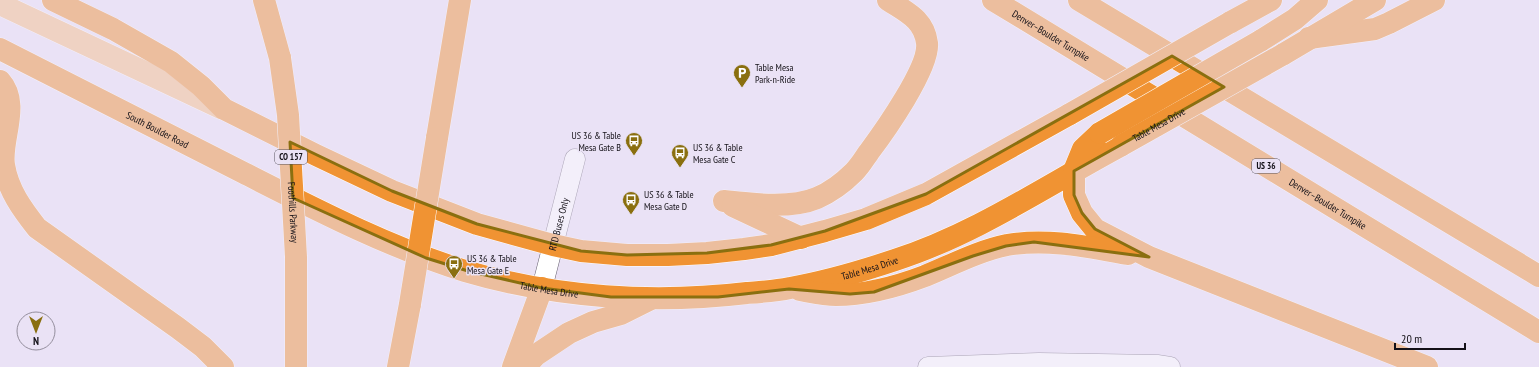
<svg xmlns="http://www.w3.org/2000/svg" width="1539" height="367" font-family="'PT Sans Narrow',sans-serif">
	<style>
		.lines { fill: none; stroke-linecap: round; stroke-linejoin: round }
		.street-casing { stroke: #625b6b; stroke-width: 21 }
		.primary-casing { stroke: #fff; stroke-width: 23 }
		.highway-casing { stroke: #fff; stroke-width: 23 }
		.street { stroke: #fff; stroke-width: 20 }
		.primary { stroke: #f6be85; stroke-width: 22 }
		.highway { stroke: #f09333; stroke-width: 22 }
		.highway-bridge-casing { stroke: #fff; stroke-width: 23; stroke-linecap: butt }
		.highway-bridge { stroke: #f09333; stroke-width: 22 }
		.marked { fill: none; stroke: #8a6f0f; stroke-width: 3; stroke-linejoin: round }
		.labels { text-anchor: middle; stroke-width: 3; stroke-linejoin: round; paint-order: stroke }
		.shield { fill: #eae2f5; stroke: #54505a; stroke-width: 1 }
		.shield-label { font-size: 9px; font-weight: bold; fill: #141118 }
		.street-label { font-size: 10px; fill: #141118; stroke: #eae2f5 }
		.poi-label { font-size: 10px; fill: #141118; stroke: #eae2f5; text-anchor: start }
	</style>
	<rect width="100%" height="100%" fill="#eae2f5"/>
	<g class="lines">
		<defs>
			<g id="street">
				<path id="s1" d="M542 288 575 159"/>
				<path d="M928 367 1039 363 1157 365 1170 367"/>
			</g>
			<path id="primary" d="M0 4 221 108"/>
			<g id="highway">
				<path d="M53 0 113 29 171 62 201 86 224 109 316 155 392 191 477 224 553 245 581 251 627 255H668L707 253 744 249 771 245 825 231 866 219 926 194 1070 114"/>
				<path d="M264 0 280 58"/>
				<path id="s2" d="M993 0 1539 332"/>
				<path d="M1079 0 1539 276"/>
				<path d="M1229 23 1271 0"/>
				<path d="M1309 38 1375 29 1389 23 1434 0"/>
				<path d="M1260 41 1295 19 1317 0"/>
				<path id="s3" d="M0 49C81 90 162 132 244 173 315 209 388 247 465 271 556 298 654 304 747 293 761 292 776 291 790 288 824 282 862 271 895 260 976 234 1047 185 1122 145"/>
				<path d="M1282 55 1375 0"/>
				<path d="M0 81C21 104 0 140 4 165 8 190 22 209 37 228L178 328 203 347 223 367"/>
				<path d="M1100 133 1083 149 1074 171V195L1082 213 1095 229 1149 257 1427 367"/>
				<path d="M437 138 460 0"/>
				<path d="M724 201C752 204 791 209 817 198 831 192 844 182 854 172 860 166 864 159 869 152 884 132 930 67 927 43 924 19 906 12 888 0"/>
				<path d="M733 206 801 238"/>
				<path d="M296 257V367"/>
				<path d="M800 290C811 292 824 295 836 295 866 295 896 287 925 276 952 265 978 251 1007 245 1048 238 1088 247 1128 254"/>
				<path d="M398 367 410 304"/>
				<path d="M513 367 542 288"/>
				<path d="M525 367 536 355 569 333 593 322 621 314 651 299"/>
			</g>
		</defs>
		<use href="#street" class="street-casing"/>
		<use href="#primary" class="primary-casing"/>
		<use href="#highway" class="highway-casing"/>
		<use href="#street" class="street"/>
		<use href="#primary" class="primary"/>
		<use href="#highway" class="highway"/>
		<defs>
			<g id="highway-bridge">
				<path id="s4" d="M280 58 288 115 296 257"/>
				<path d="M1070 114 1229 23"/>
				<path d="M1100 133 1260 41"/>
				<path id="s5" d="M1122 145 1282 55"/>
				<path d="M410 304 437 138"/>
			</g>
		</defs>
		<use href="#highway-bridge" class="highway-bridge-casing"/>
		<use href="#highway-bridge" class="highway-bridge"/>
	</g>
	<path d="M0 0H1539V367H0ZM1172 56 1224 87 1074 171V195L1082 213 1095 229 1149 257 1034 242 1006 246 973 256 874 292 850 294 789 289 718 297H611L542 288 468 271 426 258 293 198 290 142 392 191 477 224 581 251 627 255 707 253 771 245 825 231 926 194Z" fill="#eae2f5" fill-opacity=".55" fill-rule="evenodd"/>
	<path class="marked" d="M1172 56 1224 87 1074 171V195L1082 213 1095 229 1149 257 1034 242 1006 246 973 256 874 292 850 294 789 289 718 297H611L542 288 468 271 426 258 293 198 290 142 392 191 477 224 581 251 627 255 707 253 771 245 825 231 926 194Z"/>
	<defs>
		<symbol id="parking-pin" viewBox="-11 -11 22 30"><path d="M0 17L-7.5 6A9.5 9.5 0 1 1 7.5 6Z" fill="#8a6f0f" stroke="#eae2f5"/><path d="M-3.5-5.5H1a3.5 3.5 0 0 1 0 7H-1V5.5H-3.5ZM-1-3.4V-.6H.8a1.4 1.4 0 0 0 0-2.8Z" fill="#fff"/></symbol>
		<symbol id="bus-pin" viewBox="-11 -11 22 30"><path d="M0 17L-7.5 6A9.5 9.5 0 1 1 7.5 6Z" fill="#8a6f0f" stroke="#eae2f5"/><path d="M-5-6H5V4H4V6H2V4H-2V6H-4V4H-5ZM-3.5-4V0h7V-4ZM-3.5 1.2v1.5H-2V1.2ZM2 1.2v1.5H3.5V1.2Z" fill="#fff"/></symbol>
	</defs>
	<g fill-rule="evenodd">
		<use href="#parking-pin" x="732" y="63" width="20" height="27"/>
		<use href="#bus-pin" x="624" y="131" width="20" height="27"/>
		<use href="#bus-pin" x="670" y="143" width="20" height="27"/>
		<use href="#bus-pin" x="621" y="190" width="20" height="27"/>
		<use href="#bus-pin" x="444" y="254" width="20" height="27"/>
	</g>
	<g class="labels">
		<g class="shield">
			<rect x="275" y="150" width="32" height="14" rx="3"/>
			<rect x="1252" y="159" width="28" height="14" rx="3"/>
		</g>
		<g class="shield-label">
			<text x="291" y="160">CO 157</text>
			<text x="1266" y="169">US 36</text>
		</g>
		<g class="street-label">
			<text dy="4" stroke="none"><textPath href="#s2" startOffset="68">Denver–Boulder Turnpike</textPath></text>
			<text dy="4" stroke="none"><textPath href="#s5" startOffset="42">Table Mesa Drive</textPath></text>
			<text dy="4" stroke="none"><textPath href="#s3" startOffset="177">South Boulder Road</textPath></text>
			<text dy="4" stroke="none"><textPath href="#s2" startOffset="392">Denver–Boulder Turnpike</textPath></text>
			<text dy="4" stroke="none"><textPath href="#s4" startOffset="155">Foothills Parkway</textPath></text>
			<text dy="4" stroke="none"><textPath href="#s1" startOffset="66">RTD Buses Only</textPath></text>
			<text dy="4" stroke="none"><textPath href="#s3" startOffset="926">Table Mesa Drive</textPath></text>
			<text dy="4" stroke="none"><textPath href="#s3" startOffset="602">Table Mesa Drive</textPath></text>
		</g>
		<g class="poi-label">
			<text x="755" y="71">Table Mesa<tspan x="755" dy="12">Park-n-Ride</tspan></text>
			<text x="621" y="139" text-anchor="end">US 36 &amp; Table<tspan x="621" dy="12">Mesa Gate B</tspan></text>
			<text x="693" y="151">US 36 &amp; Table<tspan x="693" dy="12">Mesa Gate C</tspan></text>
			<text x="644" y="198">US 36 &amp; Table<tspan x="644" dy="12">Mesa Gate D</tspan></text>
			<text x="467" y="262">US 36 &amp; Table<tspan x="467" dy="12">Mesa Gate E</tspan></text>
		</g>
	</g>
	<g transform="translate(36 331) rotate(180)"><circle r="19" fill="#eae2f5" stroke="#948e9d"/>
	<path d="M0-3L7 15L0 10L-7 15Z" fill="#8a6f0f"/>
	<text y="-6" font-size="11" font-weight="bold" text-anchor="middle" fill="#141118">N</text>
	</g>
	<path d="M1395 343v6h70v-6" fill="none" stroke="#141118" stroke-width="2"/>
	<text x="1401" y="343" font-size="12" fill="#141118" stroke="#eae2f5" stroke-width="3" paint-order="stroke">20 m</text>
</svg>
